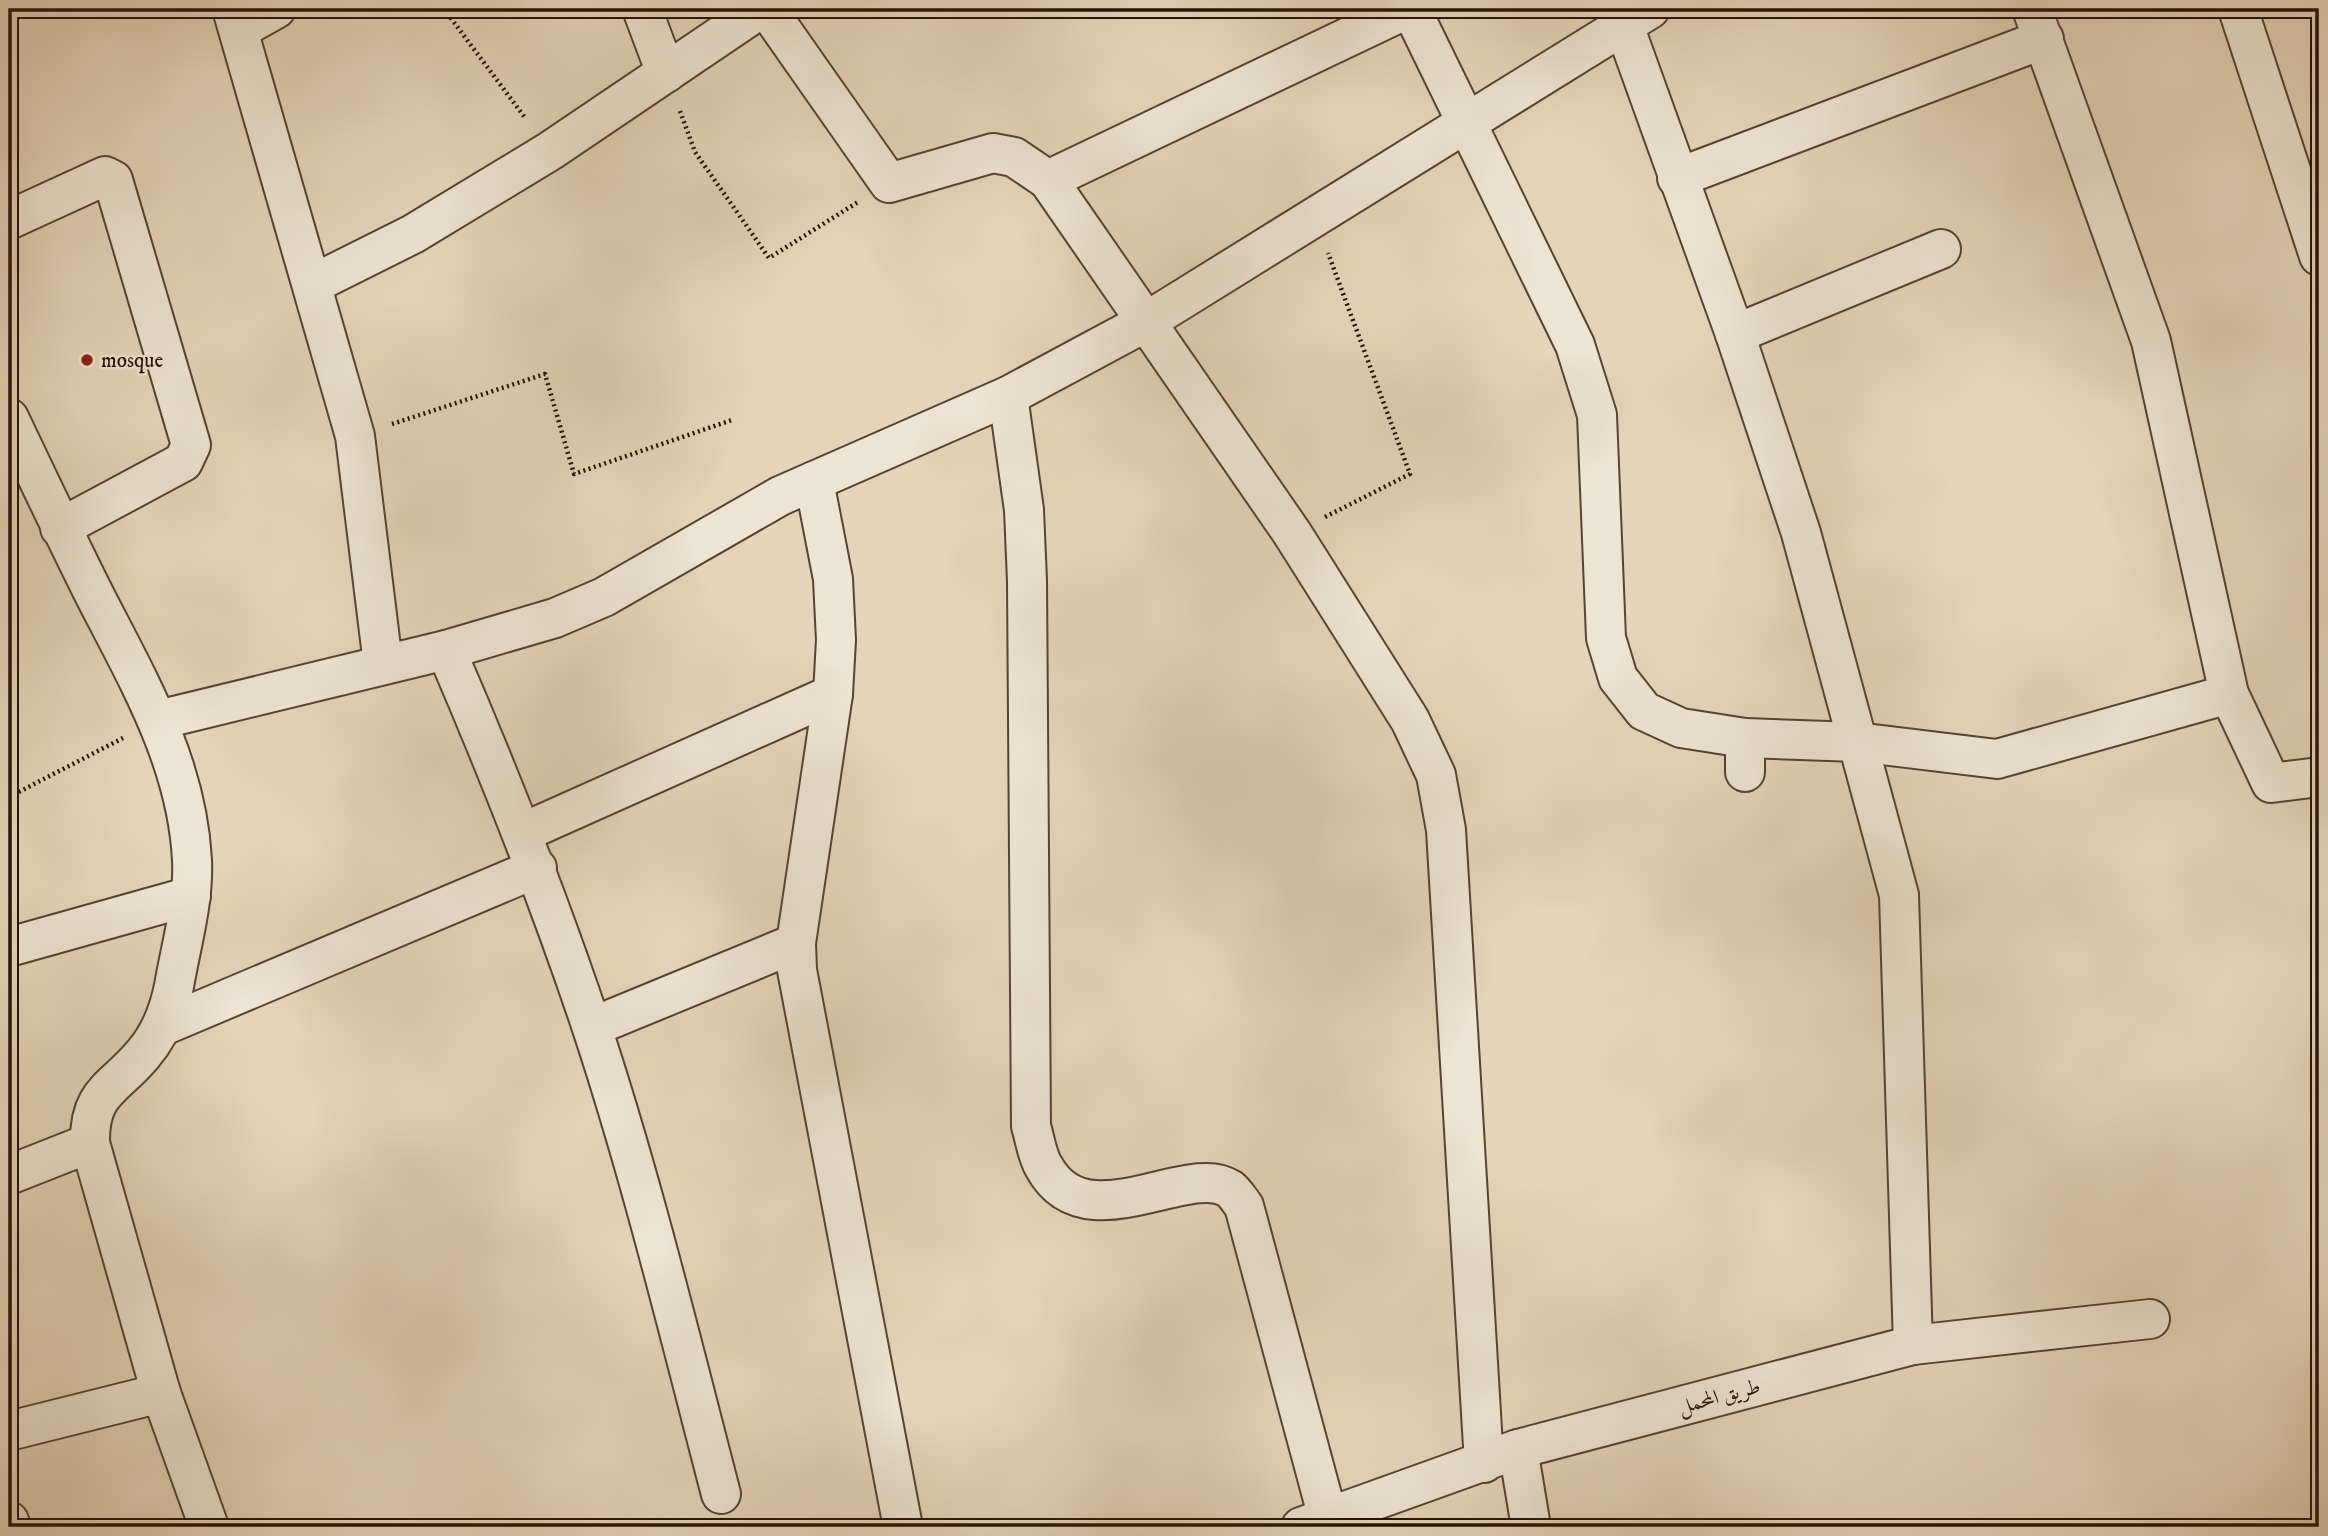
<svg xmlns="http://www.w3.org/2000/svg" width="2328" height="1536" font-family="'IM FELL DW Pica',Amiri,serif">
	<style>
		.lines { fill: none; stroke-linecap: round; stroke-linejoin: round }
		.minor-casing { stroke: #564334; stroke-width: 42 }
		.path { stroke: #271208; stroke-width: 4.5; stroke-dasharray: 2 3.5; stroke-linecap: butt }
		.minor { stroke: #ede4d1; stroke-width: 38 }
		.poi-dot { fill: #8f2418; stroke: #ede4d1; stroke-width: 2.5 }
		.labels { text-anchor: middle; stroke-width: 5; stroke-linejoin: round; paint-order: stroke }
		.poi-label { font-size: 21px; fill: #271208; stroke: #ede4d1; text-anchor: start }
		.street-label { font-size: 21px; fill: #271208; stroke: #ede4d1 }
	</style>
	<rect width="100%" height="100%" fill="#e4d5b8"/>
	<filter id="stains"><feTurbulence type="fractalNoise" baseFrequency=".00286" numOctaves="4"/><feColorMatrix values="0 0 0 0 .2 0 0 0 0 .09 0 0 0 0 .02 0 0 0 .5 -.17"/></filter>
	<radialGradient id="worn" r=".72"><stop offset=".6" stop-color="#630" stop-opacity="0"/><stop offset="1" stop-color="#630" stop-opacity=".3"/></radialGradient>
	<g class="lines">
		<defs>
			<g id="minor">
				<path d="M232 9 355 436 383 664"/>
				<path d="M642 9 666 73"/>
				<path d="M767 9 889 183 993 153 1014 157 1048 180"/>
				<path d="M1407 9 1048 180 1292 533 1410 720 1436 775 1446 830 1484 1463"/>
				<path d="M1411 9 1575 345 1597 415 1606 638 1618 678 1644 711 1681 728 1745 738 1857 742 1997 759 2229 694"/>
				<path d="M1618 9 1735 334 1801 533 1899 895 1913 1345"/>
				<path d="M2032 9 2151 341 2229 694 2271 783 2319 777"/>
				<path d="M2238 9 2319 256"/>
				<path d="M240 29 276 9"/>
				<path d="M1677 178 2044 39"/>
				<path d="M9 220 105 176 113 180 191 445 183 462 60 528"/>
				<path d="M313 284 413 234 550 151 760 9"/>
				<path d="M1735 334 1941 249"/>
				<path d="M1008 396 1024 510 1027 581 1031 1126C1035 1139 1037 1156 1044 1167 1086 1243 1188 1161 1230 1189 1235 1193 1240 1201 1244 1206L1328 1518"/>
				<path d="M9 418C37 477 65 536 94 594 138 680 187 762 192 860 194 902 181 945 174 986 169 1011 161 1033 144 1053 115 1089 89 1090 90 1143L161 1393 209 1527"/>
				<path d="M814 481 833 579 836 640 833 694 796 943 797 970 903 1527"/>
				<path d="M446 650C499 773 548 897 591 1025 642 1179 680 1337 721 1494"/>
				<path d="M158 720 446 650 555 618 604 597 780 496 1008 396 1144 323 1650 9"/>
				<path d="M1745 738V772"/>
				<path d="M524 832 833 694"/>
				<path d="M9 947 191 896"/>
				<path d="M163 1026 537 868"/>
				<path d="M592 1027 796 943"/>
				<path d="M9 1175 90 1143"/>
				<path d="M9 1431 161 1393"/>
				<path d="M1518 1449 1531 1527"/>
				<path d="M9 1521 11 1527"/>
				<path d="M1301 1527 1518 1449 1913 1345 2150 1319"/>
			</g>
		</defs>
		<use href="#minor" class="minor-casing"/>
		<g class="path">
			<path d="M444 9 526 119"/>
			<path d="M680 111 695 152 769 258 858 202"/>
			<path d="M392 424 545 374 574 474 732 420"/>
			<path d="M1325 517 1410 474 1328 253"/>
			<path d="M9 797 123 738"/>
		</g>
		<use href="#minor" class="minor"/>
	</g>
	<circle class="poi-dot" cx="87" cy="360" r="7"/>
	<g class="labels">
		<g class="poi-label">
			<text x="101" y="367">mosque</text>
		</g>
		<g class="street-label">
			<text transform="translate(1719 1396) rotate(-15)" y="7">طريق المحمل</text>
		</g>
	</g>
	<rect width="2328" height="1536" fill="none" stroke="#e4d5b8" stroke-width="35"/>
	<rect x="10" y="10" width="2307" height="1515" fill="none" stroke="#271208" stroke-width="3.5"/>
	<rect x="18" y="18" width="2293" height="1501" fill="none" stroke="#271208" stroke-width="2"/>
	<rect width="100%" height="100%" filter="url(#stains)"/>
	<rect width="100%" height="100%" fill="url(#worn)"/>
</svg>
